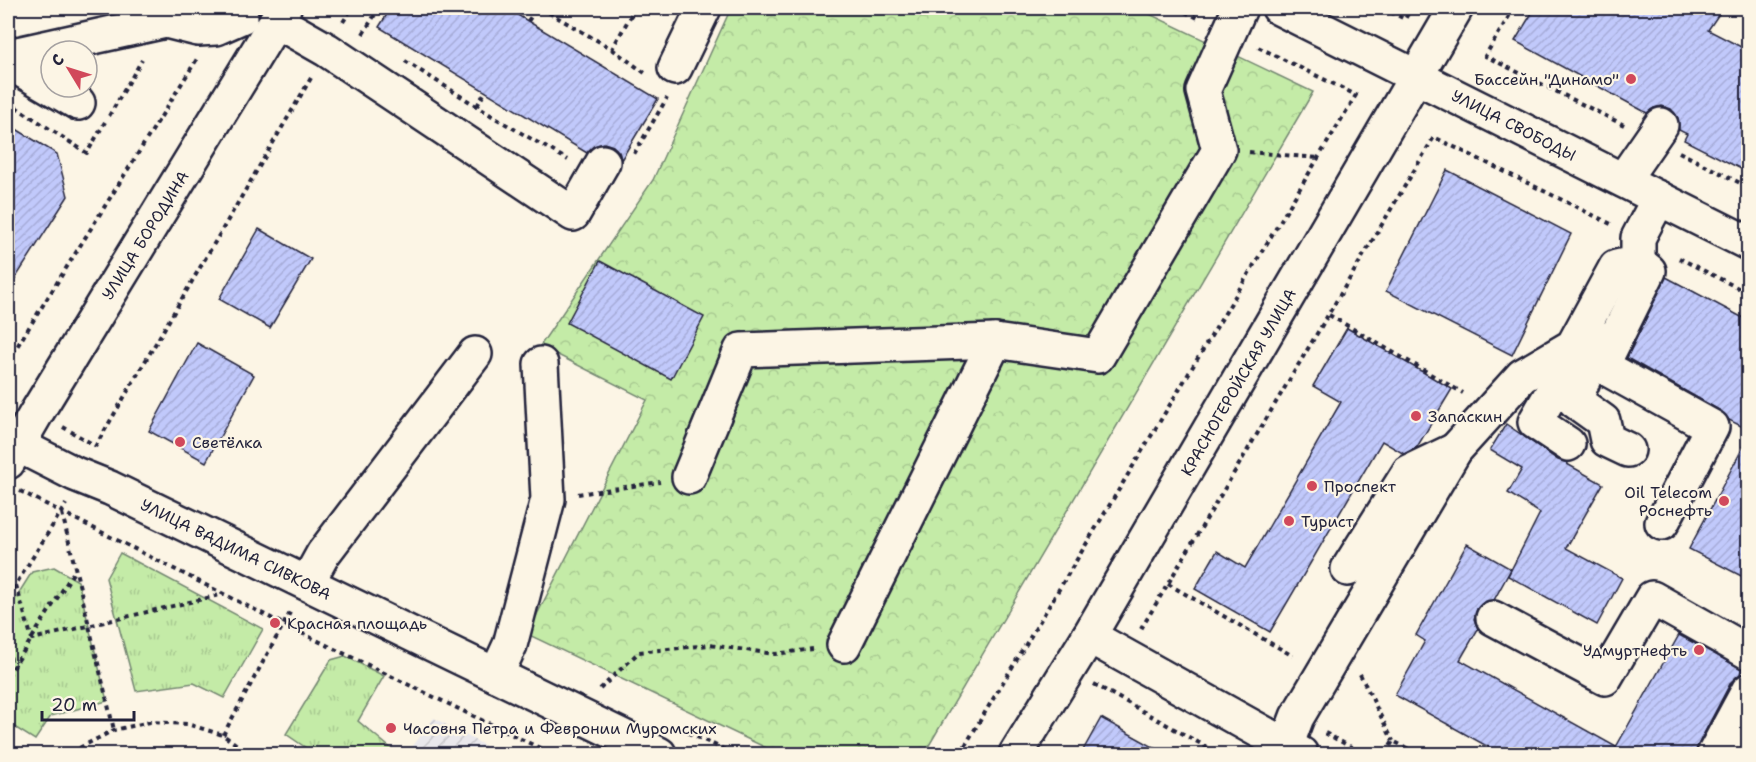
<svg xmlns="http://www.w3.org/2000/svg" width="1756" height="762" font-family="'Shantell Sans',sans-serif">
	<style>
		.industrial { fill: url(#industrial-furrows) }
		.grass { fill: url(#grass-tufts); stroke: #738671; stroke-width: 1.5 }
		.forest { fill: url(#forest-crowns); stroke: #738671; stroke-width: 1.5 }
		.building { fill: url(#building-hatch); stroke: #22223b; stroke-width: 1.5 }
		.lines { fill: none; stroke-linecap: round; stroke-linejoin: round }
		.minor-casing { stroke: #22223b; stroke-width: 38 }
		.path { stroke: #22223b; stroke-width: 4; stroke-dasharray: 4.5 4.5; stroke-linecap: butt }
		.minor { stroke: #fcf5e5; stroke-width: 33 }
		.poi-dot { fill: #d1495b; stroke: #fcf5e5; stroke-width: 2 }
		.labels { text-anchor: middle; stroke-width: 4.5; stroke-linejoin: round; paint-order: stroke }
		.poi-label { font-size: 16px; fill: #22223b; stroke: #fcf5e5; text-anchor: start }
		.street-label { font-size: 16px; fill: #22223b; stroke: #fcf5e5 }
	</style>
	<defs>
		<pattern id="industrial-furrows" width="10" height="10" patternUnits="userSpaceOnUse" patternTransform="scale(1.5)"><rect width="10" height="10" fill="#eae8ec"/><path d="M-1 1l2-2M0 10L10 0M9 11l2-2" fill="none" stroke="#c8c7cb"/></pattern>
		<pattern id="grass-tufts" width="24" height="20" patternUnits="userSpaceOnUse" patternTransform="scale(1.5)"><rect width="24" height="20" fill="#c4eba7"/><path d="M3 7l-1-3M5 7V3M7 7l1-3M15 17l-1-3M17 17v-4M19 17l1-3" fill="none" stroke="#a8c991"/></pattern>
		<pattern id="forest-crowns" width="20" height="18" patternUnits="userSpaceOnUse" patternTransform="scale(1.5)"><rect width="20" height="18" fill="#c4eba7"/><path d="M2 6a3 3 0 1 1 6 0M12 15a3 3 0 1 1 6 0" fill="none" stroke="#a8c991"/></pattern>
		<pattern id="building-hatch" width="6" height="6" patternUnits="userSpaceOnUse" patternTransform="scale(1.5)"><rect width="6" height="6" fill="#c1c9fb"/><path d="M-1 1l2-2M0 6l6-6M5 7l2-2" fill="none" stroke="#a6acd8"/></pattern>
	</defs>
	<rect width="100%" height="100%" fill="#fcf5e5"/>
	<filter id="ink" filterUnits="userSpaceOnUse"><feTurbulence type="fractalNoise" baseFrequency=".0167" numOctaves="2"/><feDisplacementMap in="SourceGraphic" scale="12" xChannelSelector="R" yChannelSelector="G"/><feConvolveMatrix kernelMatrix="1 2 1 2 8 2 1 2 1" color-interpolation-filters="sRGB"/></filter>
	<g filter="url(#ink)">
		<path class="industrial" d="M434 718 500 754H407Z"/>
		<g class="grass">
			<path d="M120 553 263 629 224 698 194 683 136 691 106 578Z"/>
			<path d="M54 567 78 581 107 701 51 716 35 740 8 723V610L32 572Z"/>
			<path d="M345 656 384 676 358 721 393 750 390 754H313L312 752 286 734 331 660Z"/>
		</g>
		<path class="forest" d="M731 8H1137L1313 92 924 754H779L527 634 647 400 540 346 653 180Z"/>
		<g class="building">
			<path d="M391 8H506L658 99 621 160 619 152 613 146 604 143 594 146 587 153 379 27Z"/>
			<path d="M1535 8H1723L1708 30 1749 51V173L1684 140 1687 134 1679 130 1678 118 1671 109 1662 106 1654 108 1647 113 1515 41Z"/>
			<path d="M8 124 57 154 68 196 8 290Z"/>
			<path d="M1447 170 1571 234 1512 355 1386 291Z"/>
			<path d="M259 229 311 259 270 328 219 299Z"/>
			<path d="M600 261 704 317 671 379 567 323Z"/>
			<path d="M1666 277 1749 321V430L1729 420 1721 411 1627 358Z"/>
			<path d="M1347 328 1452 389 1417 447 1404 454 1382 441 1270 632 1195 589 1217 551 1245 568 1341 402 1313 386Z"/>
			<path d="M197 343 254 375 206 462 149 431Z"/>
			<path d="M1506 424 1558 460 1568 463 1567 464 1603 484 1566 548 1622 578 1597 625 1508 576 1540 513 1508 493 1522 469 1490 450Z"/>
			<path d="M1749 436V580L1689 549Z"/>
			<path d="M1467 544 1511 569 1494 600 1484 602 1477 609 1474 619 1478 629 1460 660 1616 747 1679 635 1743 669 1740 674 1731 682 1698 745 1695 754H1501L1395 695 1425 641 1416 635Z"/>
			<path d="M1101 718 1166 754H1081Z"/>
		</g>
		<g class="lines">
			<defs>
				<g id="minor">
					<path d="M1279 8 1748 243"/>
					<path d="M276 21 327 50 573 214 603 162"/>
					<path d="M8 56 166 21 198 29 216 28 241 17"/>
					<path d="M8 62 78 103"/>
					<path d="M675 68 704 8"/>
					<path d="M1623 180 1661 125"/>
					<path d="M1638 262 1649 271 1602 366 1712 427 1662 523"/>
					<path d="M1629 282 1638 262V238L1659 198"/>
					<path d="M1602 339 1586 373 1575 401 1603 421 1607 440 1628 450"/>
					<path d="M8 440 75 474 110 488 659 754"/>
					<path d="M1568 444 1535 422 1561 377 1573 346"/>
					<path d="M8 462 37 412 284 8"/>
					<path d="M689 477 741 350 995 341"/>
					<path d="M1348 569 1409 472 1455 450"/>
					<path d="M307 583 323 554 475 354"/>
					<path d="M1493 618 1605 678 1652 598 1748 652"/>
					<path d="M1089 636 1301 754"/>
					<path d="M844 645 995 341 1098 356 1219 150 1203 91 1240 8"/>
					<path d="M496 675 510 645 548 499 541 364"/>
					<path d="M1724 736 1748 749"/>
					<path d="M1286 746 1297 717 1455 450 1522 376 1573 346 1616 267 1638 262"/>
					<path d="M1016 754 1089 636 1456 8"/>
					<path d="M1714 754 1748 691"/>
				</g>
			</defs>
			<use href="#minor" class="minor-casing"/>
			<g class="path">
				<path d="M541 8 612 49 635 8"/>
				<path d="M1177 8 1200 19"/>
				<path d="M1382 8 1405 19 1411 8"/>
				<path d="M1514 8 1485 56 1624 125"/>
				<path d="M528 21 537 8"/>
				<path d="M343 22 352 8"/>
				<path d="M363 34 379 8"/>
				<path d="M612 49 645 73"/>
				<path d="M405 61 497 119 568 160"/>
				<path d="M8 102 87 153 105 122"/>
				<path d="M477 106 485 92"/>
				<path d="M109 116 142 60"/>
				<path d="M1249 152 1318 158"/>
				<path d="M1679 152 1748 187"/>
				<path d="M634 154 667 98"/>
				<path d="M1679 258 1748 293"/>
				<path d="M1329 315 1463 393"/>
				<path d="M8 361 197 59"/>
				<path d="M63 427 96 446"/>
				<path d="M95 447 311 78"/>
				<path d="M20 491 283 624 552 754"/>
				<path d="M578 494 660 482"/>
				<path d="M62 513 114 730"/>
				<path d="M1168 584 1293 656"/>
				<path d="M16 585 32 639 224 594"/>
				<path d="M8 597 66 504"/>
				<path d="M1141 629 1434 137 1611 224"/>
				<path d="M8 659 19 658"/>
				<path d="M1360 674 1393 741"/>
				<path d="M8 676 75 570"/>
				<path d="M1094 684 1219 754"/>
				<path d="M600 689 639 652 709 645 775 654 813 649"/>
				<path d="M680 729 734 754"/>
				<path d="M1325 733 1364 754"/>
				<path d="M223 735 292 609"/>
				<path d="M73 754 81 747 114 730 150 722 187 724 223 735 250 754"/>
				<path d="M960 754 1356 95 1258 47"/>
				<path d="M1386 754 1393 741 1419 754"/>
			</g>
			<use href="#minor" class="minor"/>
		</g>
	</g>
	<g class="poi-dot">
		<circle cx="1631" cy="79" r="6"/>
		<circle cx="1416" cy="416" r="6"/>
		<circle cx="180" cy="442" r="6"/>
		<circle cx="1312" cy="486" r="6"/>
		<circle cx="1724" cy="501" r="6"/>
		<circle cx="1289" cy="521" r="6"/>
		<circle cx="275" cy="623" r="6"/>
		<circle cx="1699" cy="650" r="6"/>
		<circle cx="391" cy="728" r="6"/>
	</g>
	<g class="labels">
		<g class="poi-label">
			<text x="1619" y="85" text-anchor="end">Бассейн "Динамо"</text>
			<text x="1428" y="422">Запаскин</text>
			<text x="192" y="448">Светёлка</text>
			<text x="1324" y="492">Проспект</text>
			<text x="1712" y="498" text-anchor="end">Oil Telecom<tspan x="1712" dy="18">Роснефть</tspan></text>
			<text x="1301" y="527">Турист</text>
			<text x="287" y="629">Красная площадь</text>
			<text x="1687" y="656" text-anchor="end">Удмуртнефть</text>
			<text x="403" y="734">Часовня Петра и Февронии Муромских</text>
		</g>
		<g class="street-label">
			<text transform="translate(1514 125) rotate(27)" y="6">УЛИЦА СВОБОДЫ</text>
			<text transform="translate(145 235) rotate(-58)" y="6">УЛИЦА БОРОДИНА</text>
			<text transform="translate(1238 382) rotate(-60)" y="6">КРАСНОГЕРОЙСКАЯ УЛИЦА</text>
			<text transform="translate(236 549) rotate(26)" y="6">УЛИЦА ВАДИМА СИВКОВА</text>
		</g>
	</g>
	<rect width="1756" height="762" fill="none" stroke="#fcf5e5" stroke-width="30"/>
	<rect x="15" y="15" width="1726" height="732" fill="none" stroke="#22223b" stroke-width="2" filter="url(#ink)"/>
	<g transform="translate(69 69) rotate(308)"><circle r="28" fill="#fcf5e5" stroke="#a5a1a1" stroke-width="1.5"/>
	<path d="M0-4.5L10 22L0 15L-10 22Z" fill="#d1495b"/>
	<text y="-9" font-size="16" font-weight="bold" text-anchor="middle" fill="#22223b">С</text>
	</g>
	<path d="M42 711v9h92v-9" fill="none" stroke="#22223b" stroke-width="3"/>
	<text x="51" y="711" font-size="18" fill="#22223b" stroke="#fcf5e5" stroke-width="4.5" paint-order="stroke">20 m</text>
</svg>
